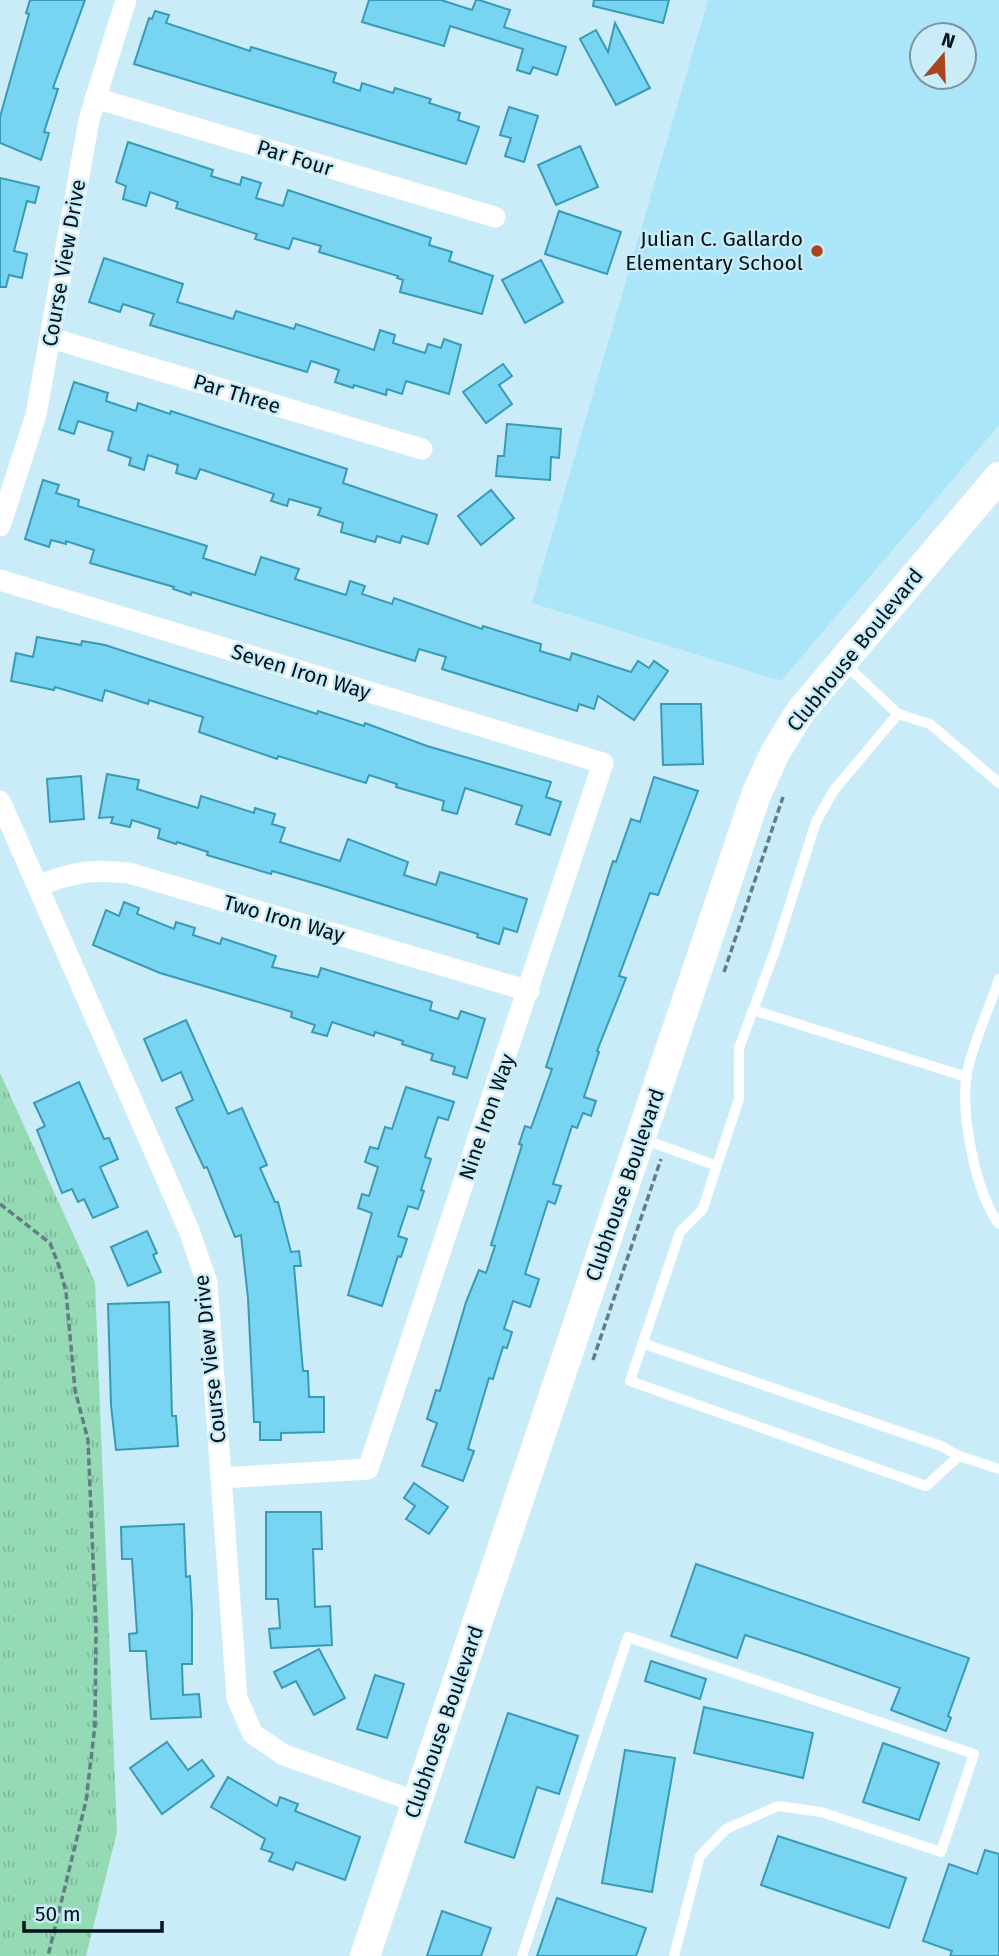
<svg xmlns="http://www.w3.org/2000/svg" width="999" height="1956" font-family="'Fira Sans',sans-serif">
	<style>
		.built { fill: #abe5f9; fill-rule: evenodd }
		.grass { fill: url(#grass-tufts) }
		.building { fill: #78d5f2; stroke: #389ab6; stroke-width: 2 }
		.lines { fill: none; stroke-linecap: round; stroke-linejoin: round }
		.path { stroke: #637c85; stroke-width: 3.5; stroke-dasharray: 7 3.5; stroke-linecap: butt }
		.lane { stroke: #fff; stroke-width: 10 }
		.street { stroke: #fff; stroke-width: 21 }
		.secondary { stroke: #fff; stroke-width: 30 }
		.poi-dot { fill: #aa441b; stroke: #caecf8; stroke-width: 2.5 }
		.labels { text-anchor: middle; stroke-width: 5; stroke-linejoin: round; paint-order: stroke }
		.street-label { font-size: 21px; fill: #011218; stroke: #caecf8 }
		.poi-label { font-size: 21px; fill: #011218; stroke: #caecf8; text-anchor: end }
	</style>
	<defs>
		<pattern id="grass-tufts" width="24" height="20" patternUnits="userSpaceOnUse" patternTransform="scale(1.75)"><rect width="24" height="20" fill="#94dab4"/><path d="M3 7l-1-3M5 7V3M7 7l1-3M15 17l-1-3M17 17v-4M19 17l1-3" fill="none" stroke="#7eba9a"/></pattern>
	</defs>
	<rect width="100%" height="100%" fill="#caecf8"/>
	<path class="built" d="M708 0H999V425L781 681 532 603ZM922 35H964V77H922Z"/>
	<path class="grass" d="M0 1073 95 1282 117 1832 86 1956H0Z"/>
	<g class="building">
		<path d="M30 0H85L53 88 58 89 44 132 49 133 41 160 0 143V117L29 14 26 13Z"/>
		<path d="M369 0H441L472 10 476 0H479L510 10 504 27 566 47 557 75 533 67 530 74 517 70 523 49 450 26 444 46 362 22Z"/>
		<path d="M594 0H669L663 23 593 6Z"/>
		<path d="M155 11 169 15 166 23 250 51 251 47 336 73 333 82 360 91 362 83 393 93 395 88 431 99 429 103 460 113 458 120 479 127 466 164 134 64 149 18 152 19Z"/>
		<path d="M615 23 650 88 616 105 580 39 596 30 608 52Z"/>
		<path d="M509 107 538 116 524 162 505 156 511 138 500 135Z"/>
		<path d="M128 142 213 170 211 176 240 185 242 177 261 183 256 198 283 206 288 190 431 238 429 245 452 252 449 261 493 276 482 314 400 292 403 280 397 278 398 276 319 252 321 246 293 238 289 249 255 239 257 234 176 208 178 202 150 192 146 206 123 199 126 186 116 182Z"/>
		<path d="M580 146 598 187 556 205 538 165Z"/>
		<path d="M0 178 39 187 35 203 27 201 14 251 27 254 22 278 9 275 6 287H0Z"/>
		<path d="M559 211 621 232 607 274 545 254Z"/>
		<path d="M104 258 183 284 177 302 233 319 236 311 294 329 296 324 374 350 380 330 395 335 393 343 425 353 428 344 441 348 444 339 461 345 449 394 406 381 402 394 387 389 386 395 354 385 353 388 335 382 339 370 311 361 307 372 150 325 154 314 123 304 120 312 89 302Z"/>
		<path d="M541 260 563 302 525 323 502 280Z"/>
		<path d="M503 364 512 376 499 385 512 404 486 423 463 392Z"/>
		<path d="M74 382 108 393 106 401 136 411 138 403 170 414 171 411 347 469 343 483 437 515 428 544 402 536 400 543 377 536 375 542 341 532 343 523 318 515 321 508 289 499 287 506 271 501 274 494 200 469 196 479 176 473 178 465 148 455 144 470 129 465 131 458 108 450 113 432 78 421 74 434 59 429Z"/>
		<path d="M507 424 561 429 559 458 551 457 550 480 496 476 498 456H504Z"/>
		<path d="M43 480 59 485 56 493 79 500 78 506 207 546 203 558 255 575 261 557 299 569 295 579 346 595 350 581 365 586 362 594 392 604 394 598 482 629 483 626 534 642 541 644 540 651 570 660 572 653 631 672 638 661 649 668 654 661 668 671 634 720 598 696 594 709 579 704 577 711 442 669 446 657 419 649 415 661 192 592 191 595 173 589 174 587 90 563 94 550 66 541V544L51 540 49 547 25 539Z"/>
		<path d="M491 490 514 518 481 545 458 516Z"/>
		<path d="M37 637 81 645 82 641 105 645 317 714 318 711 364 726 365 723 427 746 551 782 546 797 561 802 550 835 516 824 522 806 465 788 457 814 442 810 444 801 396 787 397 784 369 775 366 783 278 756 277 759 199 732 203 717 149 700 148 704 105 690 102 701 55 687 54 690 11 681 16 653 33 657Z"/>
		<path d="M661 704H701L703 764 663 765Z"/>
		<path d="M107 774 139 780 137 789 198 808 201 796 254 813 255 808 275 814 272 824 285 828 280 842 340 861 348 839 408 862 404 875 436 885 440 872 527 899 517 932 504 928 499 944 477 937 478 934 324 886 272 871 271 874 207 855 208 852 177 842 176 844 158 838 160 829 132 820 130 827 111 823 113 817 99 818Z"/>
		<path d="M81 776 84 819 50 822 47 779Z"/>
		<path d="M654 777 698 791 658 895 650 893 619 976 626 978 597 1051 599 1052 584 1097 596 1101 591 1116 583 1113 577 1128 572 1126 553 1184 561 1186 555 1204 548 1201 525 1274 539 1279 530 1307 513 1301 504 1329 512 1332 507 1348 503 1347 493 1379 489 1378 468 1449 474 1451 463 1481 422 1466 437 1423 427 1419 436 1390 440 1391 466 1302 479 1270 486 1273 495 1246 491 1245 522 1145 519 1144 525 1126 531 1128 552 1069 546 1067 613 861 616 862 631 819 640 822Z"/>
		<path d="M124 902 139 908 137 914 174 929 176 922 195 928 193 935 220 944 222 938 276 956 272 967 318 977 321 968 432 1002 430 1010 458 1019 461 1011 485 1019 467 1078 453 1074 455 1067 431 1060 433 1054 402 1044 403 1041 375 1032 374 1036 332 1022 327 1036 312 1032 315 1025 291 1017 292 1012 160 973 93 945 106 910 119 916Z"/>
		<path d="M186 1020 228 1114 242 1108 267 1165 260 1168 275 1202H278L291 1252 299 1251 301 1266H294L303 1371H308L309 1397H324V1432L281 1433V1440H260V1422H254L248 1298 241 1235 235 1237 207 1167 204 1168 176 1108 193 1100 181 1072 162 1081 144 1039Z"/>
		<path d="M79 1082 104 1139 109 1138 118 1159 100 1167 118 1207 93 1218 84 1199 78 1202 72 1189 62 1193 37 1130 45 1126 34 1103Z"/>
		<path d="M406 1087 454 1102 448 1120 438 1117 425 1157 431 1159 421 1190 424 1191 418 1209 408 1206 398 1236 407 1239 401 1257 398 1256 382 1306 348 1295 372 1213 358 1208 362 1194 369 1196 378 1167 365 1162 370 1147 378 1149 385 1127 392 1129Z"/>
		<path d="M147 1231 157 1253 153 1255 161 1272 128 1286 111 1247Z"/>
		<path d="M169 1302 172 1416H176L178 1446 116 1450 111 1405 108 1304Z"/>
		<path d="M414 1483 448 1507 429 1534 406 1519 415 1506 404 1498Z"/>
		<path d="M266 1512H321L322 1549H313L315 1607 330 1606 332 1645 271 1648 269 1629 280 1628 278 1599H266Z"/>
		<path d="M184 1524 186 1577 190 1576 192 1612V1664H182L183 1695 199 1694 201 1717 151 1719 146 1651H130L129 1634 137 1633 132 1559H122L121 1527Z"/>
		<path d="M696 1564 969 1658 948 1716 951 1718 946 1731 891 1710 900 1688 807 1655 745 1635 737 1658 671 1636Z"/>
		<path d="M319 1649 345 1698 314 1715 296 1681 282 1688 274 1672Z"/>
		<path d="M651 1661 706 1679 700 1699 645 1681Z"/>
		<path d="M375 1675 404 1684 387 1738 357 1729Z"/>
		<path d="M704 1707 813 1733 803 1778 694 1753Z"/>
		<path d="M508 1713 578 1736 559 1794 537 1787 514 1858 465 1842Z"/>
		<path d="M167 1742 188 1770 202 1760 214 1776 162 1814 130 1768Z"/>
		<path d="M883 1743 939 1763 919 1820 863 1802Z"/>
		<path d="M625 1750 675 1758 652 1892 602 1883Z"/>
		<path d="M228 1777 277 1806 280 1797 298 1804 295 1811 360 1837 345 1880 296 1862 293 1870 269 1861 273 1853 261 1849 265 1839 211 1807Z"/>
		<path d="M778 1836 906 1878 889 1928 761 1885Z"/>
		<path d="M985 1850 999 1854V1956H950L952 1951 923 1941 949 1864 977 1874Z"/>
		<path d="M557 1898 646 1928 636 1956H537Z"/>
		<path d="M442 1911 491 1928 481 1956H427Z"/>
	</g>
	<g class="lines">
		<g class="path">
			<path d="M724 972 783 797"/>
			<path d="M0 1204 50 1243 60 1269 66 1292 75 1390 88 1440 96 1630 95 1725 86 1801 48 1956"/>
			<path d="M593 1360 661 1159"/>
		</g>
		<g class="lane">
			<path d="M845 664 898 714 834 790 816 822 776 948 739 1048V1099L705 1202 703 1209 680 1232 630 1381 926 1486 959 1456 999 1469"/>
			<path d="M898 714 930 724 999 783"/>
			<path d="M999 979C989 1009 974 1041 967 1072 960 1112 975 1192 999 1224"/>
			<path d="M753 1010 967 1077"/>
			<path d="M643 1139 717 1166"/>
			<path d="M642 1343 941 1446 959 1456"/>
			<path d="M522 1956 628 1637 974 1754 941 1852 821 1812 778 1806 726 1829 700 1856 674 1956"/>
		</g>
		<g class="street">
			<path d="M95 98 495 217"/>
			<path d="M51 338 422 449"/>
			<path d="M0 526 36 415 89 120 126 0"/>
			<path d="M0 580 603 763 368 1469 221 1478"/>
			<path d="M0 801 189 1230 207 1283 237 1698 253 1734 284 1755 417 1802"/>
			<path d="M38 886C72 872 92 869 129 873L529 991"/>
		</g>
		<path class="secondary" d="M365 1956 756 795 775 753 800 712 999 477"/>
	</g>
	<circle class="poi-dot" cx="817" cy="251" r="7"/>
	<g class="labels">
		<g class="street-label">
			<text transform="translate(295 158) rotate(17)" y="7">Par Four</text>
			<text transform="translate(64 263) rotate(-80)" y="7">Course View Drive</text>
			<text transform="translate(237 394) rotate(17)" y="7">Par Three</text>
			<text transform="translate(855 650) rotate(-51)" y="7">Clubhouse Boulevard</text>
			<text transform="translate(301 672) rotate(17)" y="7">Seven Iron Way</text>
			<text transform="translate(284 919) rotate(16)" y="7">Two Iron Way</text>
			<text transform="translate(487 1117) rotate(-71)" y="7">Nine Iron Way</text>
			<text transform="translate(625 1185) rotate(-71)" y="7">Clubhouse Boulevard</text>
			<text transform="translate(210 1359) rotate(-96)" y="7">Course View Drive</text>
			<text transform="translate(444 1722) rotate(-71)" y="7">Clubhouse Boulevard</text>
		</g>
		<g class="poi-label">
			<text x="803" y="246">Julian C. Gallardo<tspan x="803" dy="24">Elementary School</tspan></text>
		</g>
	</g>
	<g transform="translate(943 56) rotate(19)"><circle r="33" fill="#caecf8" stroke="#7a959e" stroke-width="2"/>
	<path d="M0-5L12 26L0 18L-12 26Z" fill="#aa441b"/>
	<text y="-10" font-size="19" font-weight="bold" text-anchor="middle" fill="#011218">N</text>
	</g>
	<path d="M24 1921v10h138v-10" fill="none" stroke="#011218" stroke-width="3.5"/>
	<text x="35" y="1921" font-size="21" fill="#011218" stroke="#caecf8" stroke-width="5" paint-order="stroke">50 m</text>
</svg>
